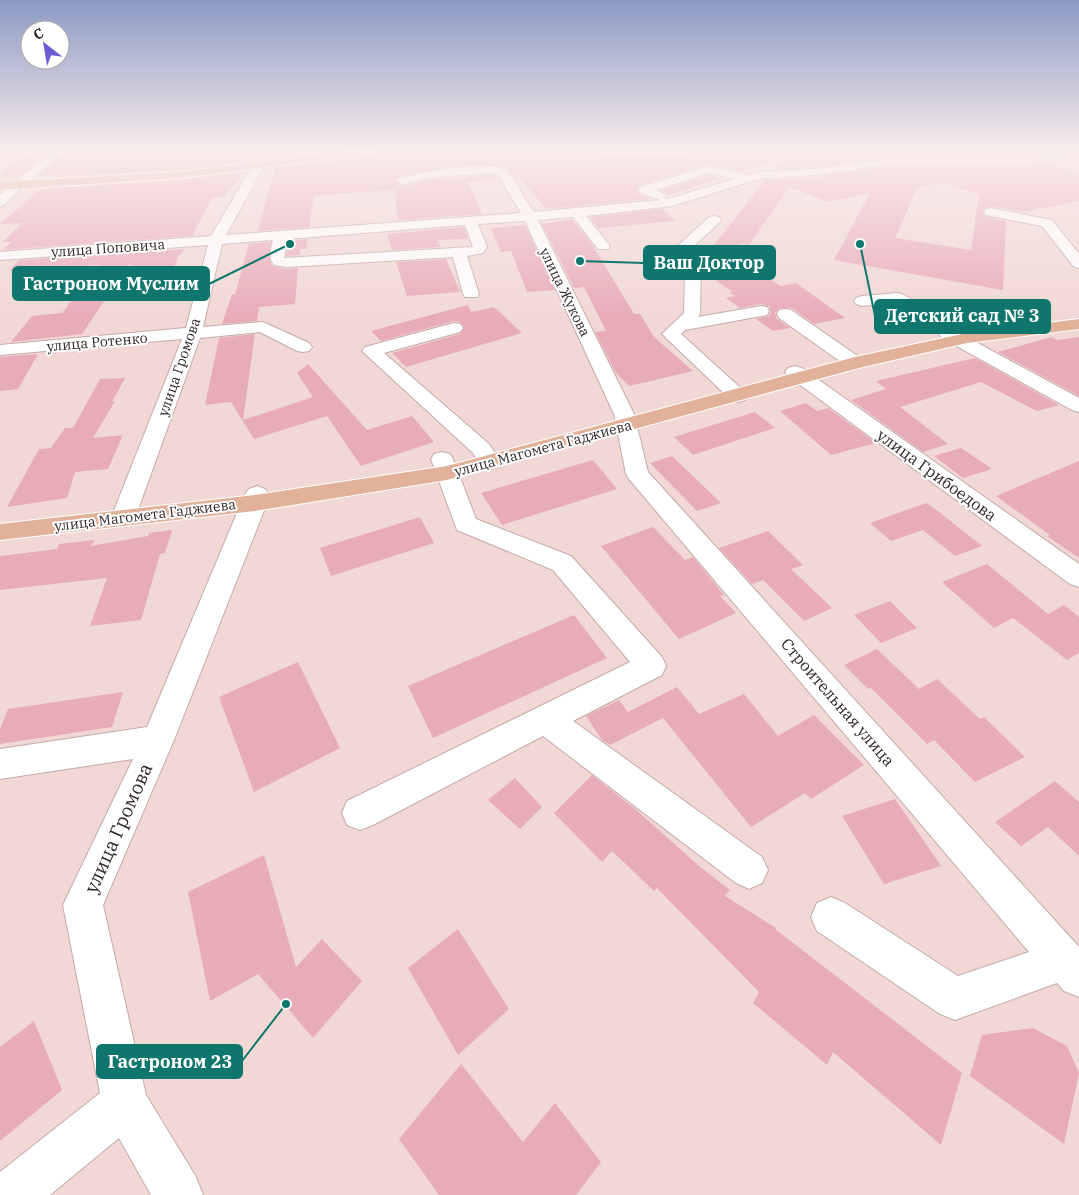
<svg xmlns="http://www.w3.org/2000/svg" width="1079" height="1195" font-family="'IBM Plex Serif',serif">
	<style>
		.building { fill: #e8abb8; fill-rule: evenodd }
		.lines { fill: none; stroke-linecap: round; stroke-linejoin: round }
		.minor-casing { stroke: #c3aba8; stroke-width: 2 }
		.major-casing { stroke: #fff; stroke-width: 2 }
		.minor { fill: #fff; fill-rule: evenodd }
		.major { fill: #e2b19a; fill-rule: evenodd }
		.labels { text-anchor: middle; stroke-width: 4; stroke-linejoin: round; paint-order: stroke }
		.far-street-label { font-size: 14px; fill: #302726; stroke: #fff }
		.street-label { font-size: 16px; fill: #302726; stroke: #fff }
		.near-street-label { font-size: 19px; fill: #302726; stroke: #fff }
		.leader { fill: none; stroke: #0f766e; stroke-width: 2 }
		.callout-dot { fill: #0f766e; stroke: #fff; stroke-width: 2 }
		.callout { fill: #0f766e; stroke: #0f766e; stroke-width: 2 }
		.callout-label { font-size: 18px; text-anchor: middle; font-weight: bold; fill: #fff }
	</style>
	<rect width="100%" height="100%" fill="#f1d8d5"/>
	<g class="building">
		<path d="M30 151H51L20 176 0 177V174Z"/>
		<path d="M66 151H261L253 161 179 170 55 177 58 175 38 176Z"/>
		<path d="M391 151H583L584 160 637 153 646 158 701 151H875L889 156 917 151H935L954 157H887L807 168 773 170 782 158 741 171 708 164 638 186 636 189 638 194 651 199 546 209 521 179H515L507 168 485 164 453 166 399 176 395 181 404 187 426 180 489 175 497 177 499 180 468 182 482 214 398 220 395 190 348 193 314 196 309 227 258 231 275 168 368 156 373 153Z"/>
		<path d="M958 151H1009L1026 156 957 157Z"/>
		<path d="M1045 163 1079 174V201L1023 212 991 206 986 207 982 211 986 217 1006 221 1003 290 834 260 870 193 828 202 789 187 749 245 739 243 747 248 738 260 781 286 796 283 845 318 814 324 792 308H779L775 313 777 319 790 328 773 331 756 319 769 316 771 312 769 306 761 304 740 308 726 298 735 296 729 292H733L703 272V268L699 264 765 180 807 178 887 167 1031 166ZM944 182 979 195 971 250 895 238 917 188Z"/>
		<path d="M244 172 224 197 212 198 192 236 3 250 12 242H2L22 223 0 224 41 189 179 180Z"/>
		<path d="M710 175 722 178 669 195 661 190Z"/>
		<path d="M662 209 675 221 598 228 590 217Z"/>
		<path d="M572 219 592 244 634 314H640L654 337 693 371 629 386 616 373 595 332 606 331 584 287 574 288 542 224Z"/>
		<path d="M525 225 555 290 527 292 511 251 501 252 491 228Z"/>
		<path d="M464 227 468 239 437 240 441 247 392 250 387 234Z"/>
		<path d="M308 239 306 249H300V255L286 256 289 241Z"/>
		<path d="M271 242 269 256 272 266 287 269 298 268 295 304 259 307 257 321 222 324 232 294H235L249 244Z"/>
		<path d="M185 249 178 257 167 288 129 264 82 334 11 342 32 316 62 313 100 265 9 271 19 260Z"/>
		<path d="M446 259 460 292 407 296 396 262Z"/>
		<path d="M468 305 471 312 494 307 522 333 406 367 392 353 460 334 464 327 460 322 454 321 381 341 371 331Z"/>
		<path d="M255 334 243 420 313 397 297 373 308 364 367 430 412 416 434 442 361 466 327 416 254 439 231 402 205 405 219 338Z"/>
		<path d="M1052 337 1057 340 1079 337V396L998 352Z"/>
		<path d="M38 354 18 389 0 391V357Z"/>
		<path d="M975 358 1059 405 1037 411 981 382 900 407 948 444 923 452 851 400 886 389 876 381Z"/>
		<path d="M125 378 112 402 115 401 93 438 123 435 108 469 75 472 67 498 7 507 39 449 51 448 65 428H73L100 379Z"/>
		<path d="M806 403 817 411 828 408 876 443 831 455 780 411Z"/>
		<path d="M755 412 775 428 693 455 674 437Z"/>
		<path d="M961 448 992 469 963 478 934 456Z"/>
		<path d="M672 456 721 503 697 511 650 463Z"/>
		<path d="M593 460 617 489 502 525 481 493Z"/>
		<path d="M1079 461V558L1047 536 1050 535 996 496Z"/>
		<path d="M926 503 934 508 982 546 955 556 923 530 891 541 870 523Z"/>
		<path d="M420 517 434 543 331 576 320 548Z"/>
		<path d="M653 527 685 560 693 557 724 595 720 596 736 613 679 639 601 546Z"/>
		<path d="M172 530 165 553 160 554 141 620 90 626 107 578 0 590V556L57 549 59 544 94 540 91 546 148 536 149 533Z"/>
		<path d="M768 531 803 565 791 569 832 608 804 621 763 580 752 584 719 548Z"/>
		<path d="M987 564 1048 614 1064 605 1079 617V653L1067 660 1013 618 994 628 942 582Z"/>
		<path d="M890 601 917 628 881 643 854 615Z"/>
		<path d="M574 615 607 658 433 738 408 686Z"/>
		<path d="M877 649 919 689 937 679 980 719 984 717 1025 757 975 782 934 740 927 744 871 688 868 689 844 665Z"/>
		<path d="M298 662 340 748 254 792 219 697Z"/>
		<path d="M677 687 699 714 744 694 778 736 814 715 864 765 811 799 805 793 751 827 663 718 610 745 602 740 586 716 619 700 628 712Z"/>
		<path d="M123 692 112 727 0 744V729L8 709Z"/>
		<path d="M592 775 634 808 699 866 730 890 725 896 776 928 775 929 962 1073 941 1145 833 1052 827 1065 753 1003 759 992 657 888 654 891 612 851 602 862 554 813Z"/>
		<path d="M515 778 542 807 520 829 488 800Z"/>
		<path d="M1055 781 1079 802V856L1048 827 1021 846 995 822Z"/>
		<path d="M895 799 941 866 884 884 842 816Z"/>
		<path d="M264 855 296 967 322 939 362 981 313 1038 258 974 210 1001 188 892Z"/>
		<path d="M458 929 509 1009 458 1055 408 968Z"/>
		<path d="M34 1021 62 1090 0 1141V1047Z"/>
		<path d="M1033 1028 1067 1046 1079 1073 1064 1144 970 1076 982 1035Z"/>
		<path d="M461 1064 523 1142 555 1103 601 1162 576 1195H439L399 1139Z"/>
	</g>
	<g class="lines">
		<defs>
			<g id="minor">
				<path d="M53 151H64L21 188 4 205 0 206V195Z"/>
				<path d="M1065 151H1079V154L1031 164 887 165 807 176 762 178 672 206 586 216 610 246 608 249H598L573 217 538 220 634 414 648 472 1079 947V997L1064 991 1057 983 955 1020 940 1014 817 931 811 917 817 903 831 897 845 903 958 976 1029 952 629 479 626 474 614 414 525 221 478 224 487 247 483 253 467 256 479 294 477 297H465L463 294 453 257 287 267 274 265C268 257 271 249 273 240L222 244 203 327 263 322 309 343 312 347 309 351 303 352 297 351 260 332 200 338 135 518 132 524 123 526 114 524 111 518 182 339 0 355V345L186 328 208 245 0 260V252L211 236 254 163 260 160 266 163 226 235 521 213 498 175 489 173 426 178 403 185 397 181 399 178C419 173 489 159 506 170 512 175 528 204 534 212L660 200 640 193 638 190 640 187 709 166 748 175 761 172 807 170 887 159 1031 158ZM710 173 735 179 671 198 663 199 667 196 656 190ZM465 225 473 247 284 258 287 239Z"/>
				<path d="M991 208 1052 220 1079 254V268L1074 267 1042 226 986 215 984 212 986 209Z"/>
				<path d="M714 216 719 217 721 220 719 223 684 255 701 268 700 314 698 317 761 306 767 307 769 311 767 315 685 330 681 334 745 392 748 396 745 400 738 402 731 400 662 334 684 313 685 270 668 255 709 217Z"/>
				<path d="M898 293 904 295 973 334 976 338 974 341 1079 398V412L1072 410 942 338 939 334 942 331 895 303 862 306 856 304 854 301 856 298 862 296Z"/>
				<path d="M785 309 791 310 862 359 864 363 862 367 855 369 848 367 779 318 777 314 779 310Z"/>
				<path d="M454 323 460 324 463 328 460 332 384 353 489 444 501 462 498 467 490 469 482 467 473 453 362 351 365 347Z"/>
				<path d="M795 366 802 368 1079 564V587L1070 584 788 376 785 372 788 368Z"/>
				<path d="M442 452 450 454 453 459 476 519 571 556 662 657 666 666 662 675 573 721 762 857 768 870 762 883 749 889 736 883 543 736 373 825 360 830 347 825 342 813 347 801 630 662 553 570 457 530 431 459 434 454Z"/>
				<path d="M257 486 265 489 269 494 267 503 174 740 103 905 146 1095 196 1177 203 1195H151L119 1138 50 1195H0V1172L100 1093 63 905 133 759 0 779V749L147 727 245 494 249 489Z"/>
			</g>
			<g id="major">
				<path d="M346 151H373L368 154 179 178 0 190V182L179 172Z"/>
				<path d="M1079 319V329L967 343 859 368 447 480 255 511 0 540V524L255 495 447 466 855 357 967 333Z"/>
			</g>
		</defs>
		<use href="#minor" class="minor-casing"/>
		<use href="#major" class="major-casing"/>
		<use href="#minor" class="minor"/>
		<use href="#major" class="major"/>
	</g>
	<linearGradient id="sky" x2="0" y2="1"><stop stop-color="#8b99c3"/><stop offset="0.47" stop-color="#f9edec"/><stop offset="1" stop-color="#f9edec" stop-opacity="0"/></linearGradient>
	<rect width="1079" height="318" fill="url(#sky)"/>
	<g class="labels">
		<g class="far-street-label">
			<text transform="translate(108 248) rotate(-4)" y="5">улица Поповича</text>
			<text transform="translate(565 292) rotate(64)" y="5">улица Жукова</text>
			<text transform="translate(97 342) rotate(-5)" y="5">улица Ротенко</text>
			<text transform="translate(179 367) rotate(-71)" y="5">улица Громова</text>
			<text transform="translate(543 448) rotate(-15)" y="5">улица Магомета Гаджиева</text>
			<text transform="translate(145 515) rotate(-7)" y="5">улица Магомета Гаджиева</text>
		</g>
		<g class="street-label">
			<text transform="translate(937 475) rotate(36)" y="6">улица Грибоедова</text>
			<text transform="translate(838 702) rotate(49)" y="6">Строительная улица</text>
		</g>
		<g class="near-street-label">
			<text transform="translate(118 828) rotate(-66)" y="7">улица Громова</text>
		</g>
	</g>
	<path class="leader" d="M580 261L644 263M290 244L209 284M860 244L875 316M286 1004L242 1061"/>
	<g class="callout-dot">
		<circle cx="580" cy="261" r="5"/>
		<circle cx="290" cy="244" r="5"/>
		<circle cx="860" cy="244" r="5"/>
		<circle cx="286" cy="1004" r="5"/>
	</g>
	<g class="callout">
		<rect x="644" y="246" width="131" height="33" rx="5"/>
		<rect x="13" y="267" width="196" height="33" rx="5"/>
		<rect x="875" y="300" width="175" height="33" rx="5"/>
		<rect x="97" y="1045" width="145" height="33" rx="5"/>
	</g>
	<g class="callout-label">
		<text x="709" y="269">Ваш Доктор</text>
		<text x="111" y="290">Гастроном Муслим</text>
		<text x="962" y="322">Детский сад № 3</text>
		<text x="170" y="1068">Гастроном 23</text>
	</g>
	<g transform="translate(45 45) rotate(329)"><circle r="24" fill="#ffffff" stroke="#aca9a8"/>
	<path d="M0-4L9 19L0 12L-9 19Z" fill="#6b5dd6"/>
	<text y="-8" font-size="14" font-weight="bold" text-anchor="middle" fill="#302726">С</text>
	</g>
</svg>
